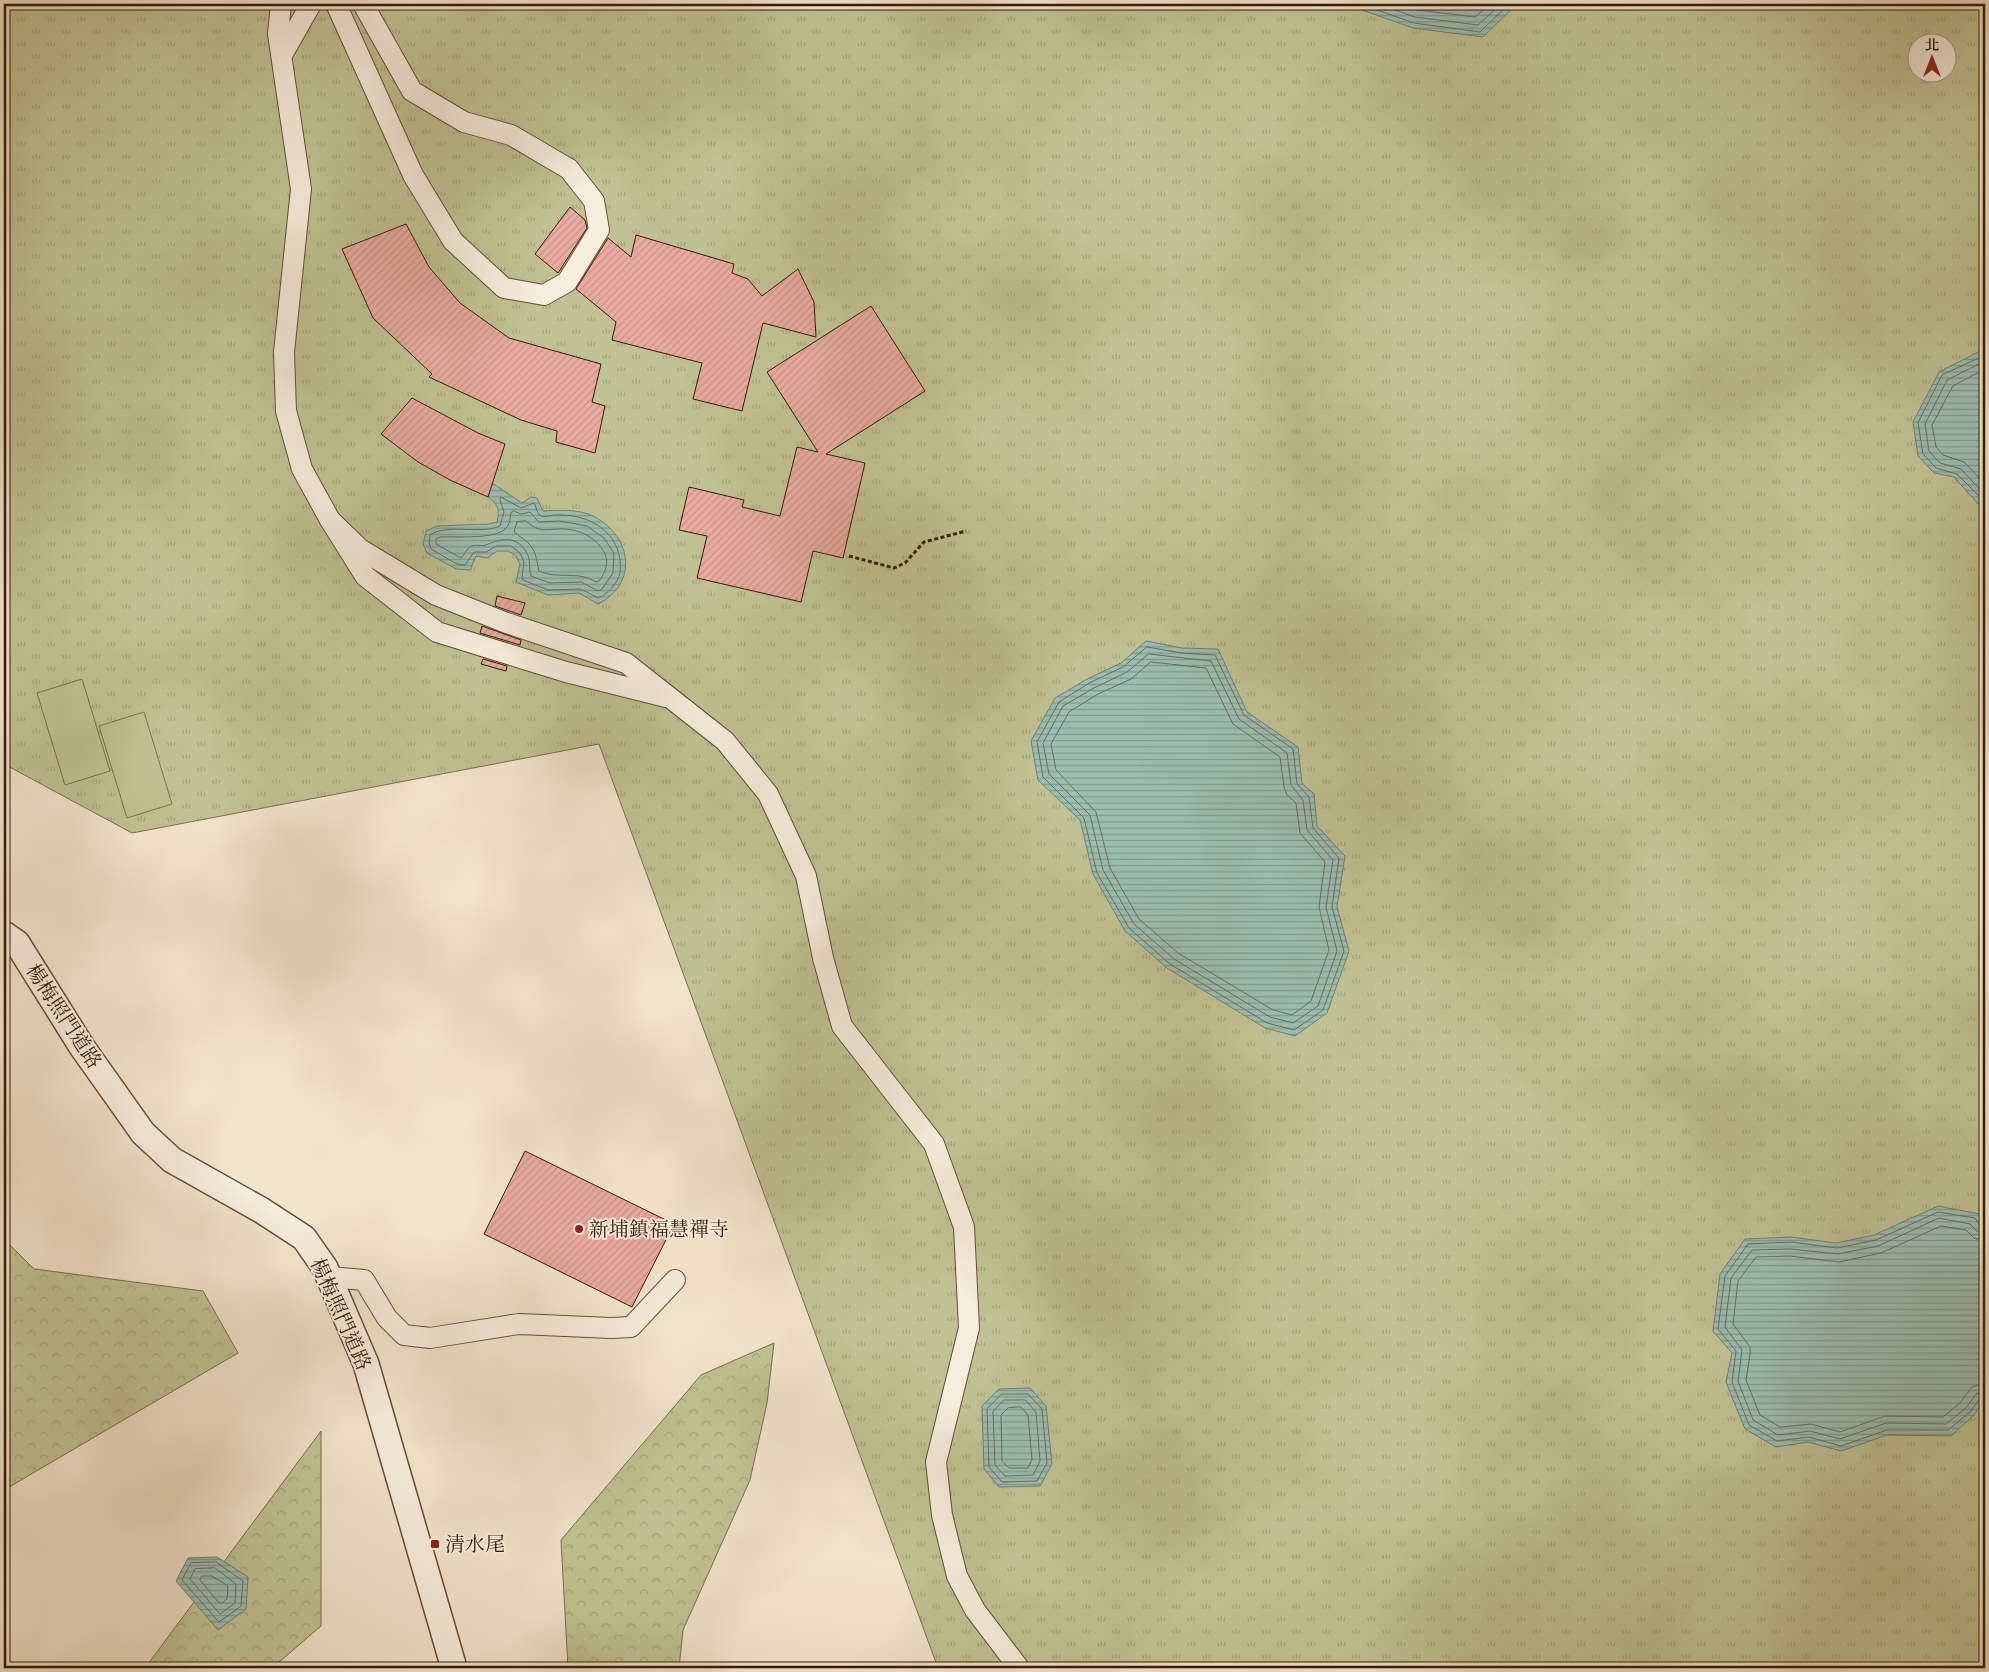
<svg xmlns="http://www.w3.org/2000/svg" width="1989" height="1672" font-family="'IM FELL Great Primer','Noto Serif TC',serif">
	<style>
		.grass { fill: url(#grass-tufts); stroke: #7a6e4d; fill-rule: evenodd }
		.forest { fill: url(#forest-crowns); stroke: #7a6e4d }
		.pitch { fill: #c0c293; stroke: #7a6e4d }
		.water { fill: url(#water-rules); stroke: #737d6e }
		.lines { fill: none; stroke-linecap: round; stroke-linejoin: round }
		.shore { stroke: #686d5c; stroke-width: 1 }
		.building { fill: url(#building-hatch); stroke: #351b07 }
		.minor-casing { stroke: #644d38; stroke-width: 22 }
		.tertiary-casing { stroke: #644d38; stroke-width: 28 }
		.path { stroke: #351b07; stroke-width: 3; stroke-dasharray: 4 2.5; stroke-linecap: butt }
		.minor { stroke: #f7eddd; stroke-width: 20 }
		.tertiary { stroke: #f7eddd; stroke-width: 25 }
		.poi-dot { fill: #8f2418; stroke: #f7eddd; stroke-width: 2 }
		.labels { text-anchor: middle; stroke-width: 4; stroke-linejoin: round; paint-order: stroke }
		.street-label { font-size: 20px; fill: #351b07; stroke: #f7eddd }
		.poi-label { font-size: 20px; fill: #351b07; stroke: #f7eddd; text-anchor: start }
	</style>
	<defs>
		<pattern id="grass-tufts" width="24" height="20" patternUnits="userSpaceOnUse" patternTransform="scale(1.25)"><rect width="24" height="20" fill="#c0c293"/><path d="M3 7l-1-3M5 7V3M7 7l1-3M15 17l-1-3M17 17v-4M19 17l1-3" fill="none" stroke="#a6a67d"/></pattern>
		<pattern id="forest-crowns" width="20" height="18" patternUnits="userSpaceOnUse" patternTransform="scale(1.25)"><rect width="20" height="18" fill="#c0c293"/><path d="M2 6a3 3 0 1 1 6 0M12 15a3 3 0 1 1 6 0" fill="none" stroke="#a6a67d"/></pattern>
		<pattern id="water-rules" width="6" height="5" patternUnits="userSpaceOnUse" patternTransform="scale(1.25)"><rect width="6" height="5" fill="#9cbfb2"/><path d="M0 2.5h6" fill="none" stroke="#809a8f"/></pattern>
		<pattern id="building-hatch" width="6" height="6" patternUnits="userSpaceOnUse" patternTransform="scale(1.25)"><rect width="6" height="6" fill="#e9ab9f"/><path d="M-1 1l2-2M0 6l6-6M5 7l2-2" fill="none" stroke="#c89387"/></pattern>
	</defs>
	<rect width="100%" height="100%" fill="#f2e4cb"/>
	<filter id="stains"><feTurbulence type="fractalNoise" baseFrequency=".004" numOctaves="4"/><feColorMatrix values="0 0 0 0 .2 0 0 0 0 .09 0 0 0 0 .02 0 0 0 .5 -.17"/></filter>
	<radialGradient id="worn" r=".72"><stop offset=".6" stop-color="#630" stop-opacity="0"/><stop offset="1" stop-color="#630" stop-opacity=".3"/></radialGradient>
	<path class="grass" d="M4 4H1985V1668H938L599 744 132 833 4 764ZM1916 42H1946V72H1916Z"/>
	<g class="forest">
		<path d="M4 1239 34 1269 203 1291 238 1353 4 1490Z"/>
		<path d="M774 1343 767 1403 750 1480 683 1630 679 1668H568L561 1540 701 1375Z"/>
		<path d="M321 1431V1626L272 1668H145Z"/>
	</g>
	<g class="pitch">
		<path d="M82 679 110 771 65 785 37 693Z"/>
		<path d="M144 712 172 804 127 818 99 726Z"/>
	</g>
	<g class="water">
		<path d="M1345 4H1517L1483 37 1413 28Z"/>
		<path d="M1982 350H1985V507H1981L1954 477 1934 473 1918 456 1913 422 1939 372Z"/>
		<path d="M492 483 522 503 531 497 537 498 543 511C558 510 579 509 593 516 632 536 639 583 598 604L579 593 548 595 516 582 520 564 516 556 508 551H497L487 558 476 556 470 570 456 569 427 553 423 544 426 531 437 526 489 524 497 522C500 510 498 504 488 497Z"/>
		<path d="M1146 641 1182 648 1218 649 1247 712 1298 747 1302 783 1314 794 1317 826 1345 856 1337 907 1349 951 1327 1013 1295 1036 1265 1028 1167 968 1125 931 1093 874 1080 820 1038 780 1031 741 1055 698 1089 678 1121 663Z"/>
		<path d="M1938 1206 1980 1214 1985 1227V1399L1974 1415 1951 1436 1887 1435 1841 1451 1808 1442 1776 1447 1745 1429 1726 1382 1732 1353 1713 1331 1720 1274 1745 1239 1791 1237 1836 1243 1874 1235Z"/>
		<path d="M1030 1388 1046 1406 1052 1464 1040 1486 999 1487 984 1469 982 1406 999 1389Z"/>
		<path d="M217 1557 248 1577 246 1609 218 1630 176 1581 188 1558Z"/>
	</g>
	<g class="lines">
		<g class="shore">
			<path d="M1360 4 1414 23 1480 32 1509 4"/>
			<path d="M1378 4 1415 17 1478 25 1501 4"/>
			<path d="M1400 4 1417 10 1475 17 1490 4"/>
			<path d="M1985 355 1942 375 1918 423 1923 454 1936 468 1957 474 1985 502"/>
			<path d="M1985 361 1947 380 1925 424 1929 451 1940 463 1961 469 1985 495"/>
			<path d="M1985 369 1953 386 1932 425 1936 447 1943 455 1964 462 1985 484"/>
			<path d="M501 497 521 508 534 503C536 506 537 514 541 516 546 518 554 514 560 515 594 515 624 536 620 573 618 583 607 595 598 598L581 589 548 590 523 580 522 578 524 562 520 553 511 546H496L486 552H474L465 565 457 564 431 549 429 543 430 535C448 523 479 535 500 526L504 512 500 500Z"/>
			<path d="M514 511 521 514 530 512 539 522 560 521 587 526 604 538 614 553 613 573 602 589 598 591 581 582 550 583 531 576C528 567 532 559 525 550 515 535 500 539 486 545 482 547 476 544 471 546 466 549 465 554 461 558L436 544V539L440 537C454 536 497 540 506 528 510 524 510 518 511 513Z"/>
			<path d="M526 521C530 524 534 528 539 529 545 531 552 529 558 529 577 528 595 536 604 552 610 562 605 573 599 581L596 582C576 570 560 580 539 571 534 546 534 547 514 532L517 522Z"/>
			<path d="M1147 647 1182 653 1215 655 1244 715 1293 749 1297 784 1309 797 1313 828 1339 858 1332 907 1344 951 1323 1010 1294 1030 1267 1023 1170 964 1129 928 1097 873 1084 818 1043 777 1037 742 1059 702 1091 682 1123 667Z"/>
			<path d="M1149 654 1211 661 1239 719 1287 753 1291 785 1303 800 1307 830 1333 860 1326 907 1337 951 1318 1006 1293 1023 1270 1017 1174 959 1134 924 1103 870 1090 815 1049 774 1043 743 1063 706 1094 688 1127 672Z"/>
			<path d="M1151 662 1206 668 1233 724 1280 757 1284 787 1287 795 1296 803 1300 833 1325 862 1319 907 1329 950 1311 1001 1292 1015 1273 1010 1178 953 1139 919 1110 868 1096 812 1056 770 1051 744 1069 712 1098 694 1131 679Z"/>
			<path d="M1985 1227 1980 1226 1975 1218 1938 1212 1876 1240 1837 1248 1791 1242 1748 1244 1725 1276 1718 1329 1736 1351 1732 1382 1749 1425 1777 1441 1809 1437 1841 1446 1887 1430H1948L1970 1412 1980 1398 1985 1397"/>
			<path d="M1985 1234 1977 1231 1970 1224 1939 1218 1878 1246 1838 1254 1790 1249 1752 1250 1731 1278 1725 1327 1742 1350 1738 1381 1753 1420 1778 1435 1810 1431 1840 1439 1886 1423 1946 1424 1966 1408 1976 1394 1985 1390"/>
			<path d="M1985 1241 1974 1238 1966 1230 1941 1226 1881 1253 1839 1262 1790 1256 1756 1257 1738 1281 1733 1324 1750 1347V1355L1746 1380 1760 1415 1780 1427 1811 1424 1840 1432 1885 1416 1943 1417 1960 1403 1972 1387 1985 1383"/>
			<path d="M1002 1394H1028L1042 1409 1047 1463 1037 1481 1002 1482 989 1467 987 1409Z"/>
			<path d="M1004 1400H1025L1036 1412 1040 1461 1033 1475 1005 1476 995 1465 993 1412Z"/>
			<path d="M1021 1407 1028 1415 1032 1460 1028 1468H1009L1002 1461 1001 1415 1008 1408Z"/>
			<path d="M216 1562 243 1581 241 1606 219 1622 182 1580 191 1563Z"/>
			<path d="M215 1568 236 1584 235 1603 220 1614 190 1579 195 1569Z"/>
			<path d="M202 1576H212L228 1586 227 1599 222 1603H219L200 1580Z"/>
		</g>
	</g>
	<g class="building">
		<path d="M570 207 585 220 587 228 558 273 535 254Z"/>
		<path d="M406 224 429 267 460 303 509 338 601 364 592 402 605 406 595 453 556 442 557 431 521 420 429 377 432 374 373 318 342 249Z"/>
		<path d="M636 235 734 264 732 273 748 279 762 296 798 269 814 302 816 337 763 323 742 411 693 399 702 363 612 340 616 322 576 289 608 238 631 257Z"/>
		<path d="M871 306 925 391 826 454 865 463 843 558 813 551 801 602 697 578 707 536 679 530 689 487 744 500 742 507 780 516 797 447 818 452 767 372Z"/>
		<path d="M412 398 478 433 505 444 488 497 450 480 418 462 381 434Z"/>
		<path d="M497 596 525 603 521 615 495 606Z"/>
		<path d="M482 626 521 640 520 645 480 633Z"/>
		<path d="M483 659 507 666 506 671 481 664Z"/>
		<path d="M525 1151 674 1224 632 1307 484 1234Z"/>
	</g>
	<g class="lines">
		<defs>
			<g id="minor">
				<path d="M281 4 278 34 301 189 284 352 286 411 302 469 330 520 365 576 437 632 566 672 666 697"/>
				<path d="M336 4 413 175 453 241 504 288 544 295 567 282 599 230 594 201 569 169 511 135 464 122 412 91 363 4"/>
				<path d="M282 55 311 4"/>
				<path d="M330 520 360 549 436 595 504 622 626 663 725 741 768 794 806 876 823 958 842 1026 934 1144 964 1227 969 1328 936 1462 942 1515 957 1576 975 1610 1019 1668"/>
				<path d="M329 1277 364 1280 387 1318 404 1335 430 1338 519 1324 611 1328 631 1327 675 1280"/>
			</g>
			<path id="tertiary" d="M4 934 17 943 82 1047 143 1133 172 1160 261 1210 304 1238 325 1268 366 1364 454 1668"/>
		</defs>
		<use href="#minor" class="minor-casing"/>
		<use href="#tertiary" class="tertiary-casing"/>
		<path class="path" d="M849 556 894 568 905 563 924 542 966 531"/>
		<use href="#minor" class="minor"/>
		<use href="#tertiary" class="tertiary"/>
	</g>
	<g class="poi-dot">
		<circle cx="579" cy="1229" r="5"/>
		<rect x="430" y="1539" width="10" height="10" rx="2.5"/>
	</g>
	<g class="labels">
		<g class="street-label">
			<text transform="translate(64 1016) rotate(57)" y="7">楊梅照門道路</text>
			<text transform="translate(341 1314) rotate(66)" y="7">楊梅照門道路</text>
		</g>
		<g class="poi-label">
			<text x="589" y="1236">新埔鎮福慧禪寺</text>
			<text x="445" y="1551">清水尾</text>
		</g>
	</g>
	<rect width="1989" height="1672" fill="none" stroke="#f2e4cb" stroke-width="20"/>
	<rect x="5" y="5" width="1979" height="1662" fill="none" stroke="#351b07" stroke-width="2.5"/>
	<rect x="10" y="10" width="1969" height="1652" fill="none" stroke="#351b07"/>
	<g transform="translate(1932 58)"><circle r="24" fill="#f7eddd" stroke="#a99987"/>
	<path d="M0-4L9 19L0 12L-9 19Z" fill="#8f2418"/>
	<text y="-8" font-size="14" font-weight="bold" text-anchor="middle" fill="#351b07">北</text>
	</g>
	<rect width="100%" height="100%" filter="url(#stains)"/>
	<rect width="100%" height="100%" fill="url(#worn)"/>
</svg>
